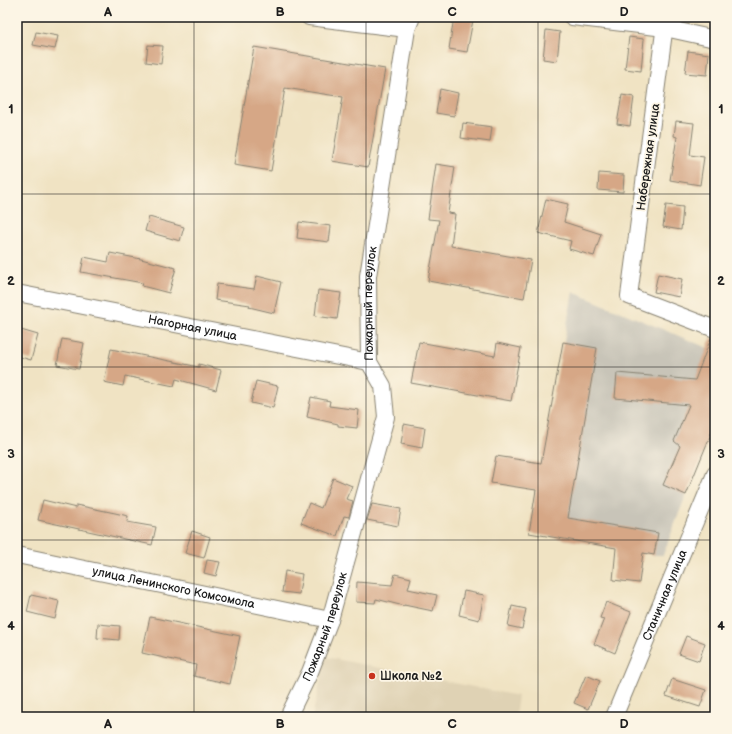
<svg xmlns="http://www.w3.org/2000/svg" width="732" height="734" font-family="'Balsamiq Sans',sans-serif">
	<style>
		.built { fill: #dfd2b4 }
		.industrial { fill: #c8c4b8 }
		.building { fill: #d6a786 }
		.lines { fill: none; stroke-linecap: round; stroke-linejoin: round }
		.minor-casing { stroke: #868070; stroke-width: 18 }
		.minor { stroke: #fff; stroke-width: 16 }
		.grid { fill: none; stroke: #1c1c1c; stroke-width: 1; stroke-opacity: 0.55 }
		.poi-dot { fill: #c8321e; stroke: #fcf5e5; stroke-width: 1.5 }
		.labels { text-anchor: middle; stroke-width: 3.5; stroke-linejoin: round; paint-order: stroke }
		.street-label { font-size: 12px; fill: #1c1c1c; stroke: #fcf5e5 }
		.poi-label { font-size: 12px; font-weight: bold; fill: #1c1c1c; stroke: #fcf5e5; text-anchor: start }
		.neatline { fill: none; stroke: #1c1c1c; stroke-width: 1.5 }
		.grid-label { font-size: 13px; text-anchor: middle; font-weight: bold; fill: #1c1c1c }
	</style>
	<rect width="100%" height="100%" fill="#fcf5e5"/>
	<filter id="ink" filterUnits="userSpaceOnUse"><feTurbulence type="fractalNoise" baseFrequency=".025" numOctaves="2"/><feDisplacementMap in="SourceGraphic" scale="8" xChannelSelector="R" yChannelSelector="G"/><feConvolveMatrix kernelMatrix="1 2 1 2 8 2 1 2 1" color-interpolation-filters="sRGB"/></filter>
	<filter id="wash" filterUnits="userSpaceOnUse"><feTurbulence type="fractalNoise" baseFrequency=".012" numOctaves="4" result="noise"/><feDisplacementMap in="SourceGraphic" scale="16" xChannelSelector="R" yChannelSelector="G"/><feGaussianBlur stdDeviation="0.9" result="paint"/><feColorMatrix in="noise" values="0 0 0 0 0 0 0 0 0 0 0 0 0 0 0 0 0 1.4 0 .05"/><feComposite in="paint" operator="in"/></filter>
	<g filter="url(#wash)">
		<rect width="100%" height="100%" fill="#f0e3c3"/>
		<path class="built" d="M326 657 518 696 515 717H312Z"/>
		<path class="industrial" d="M573 292 715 351 686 495 663 555H654L529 533Z"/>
		<g id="blocks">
			<g class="building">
				<path d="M454 17 473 20 467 52 449 49Z"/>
				<path d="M546 30 560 32 557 61 543 59Z"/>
				<path d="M36 32 58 36 55 49 33 45Z"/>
				<path d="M629 37 644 39 641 71 625 69Z"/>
				<path d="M148 45 163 46 161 64 146 62Z"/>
				<path d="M254 47 385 69 368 167 332 161 343 97 285 88 271 171 234 165Z"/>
				<path d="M688 51 709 54 707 75 685 73Z"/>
				<path d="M440 89 458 93 454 116 436 113Z"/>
				<path d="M622 95 634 97 630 126 617 124Z"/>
				<path d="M676 121 694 123 690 155 704 157 700 185 670 180 677 137 674 136Z"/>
				<path d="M463 123 492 127 490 142 461 138Z"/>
				<path d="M436 164 455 167 448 213 455 214 451 246 531 260 524 298 428 281 439 220 428 219Z"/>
				<path d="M599 173 624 175 623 192 598 190Z"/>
				<path d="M546 199 568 204 564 222 601 234 594 256 569 249 571 241 538 233Z"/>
				<path d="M666 205 683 207 681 230 663 227Z"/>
				<path d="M149 217 184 227 180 241 145 231Z"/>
				<path d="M299 222 331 226 329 242 297 238Z"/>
				<path d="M110 253 141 259 176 268 169 293 142 286 143 283 81 272 84 257 108 262Z"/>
				<path d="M658 274 682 279 679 297 654 292Z"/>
				<path d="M257 276 281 282 274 313 249 307 250 305 215 300 217 284 254 289Z"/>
				<path d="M318 290 341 293 337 319 315 316Z"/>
				<path d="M21 330 38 335 31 360 17 356V344Z"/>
				<path d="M711 338H715V424L686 495 663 485 680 446 674 441 689 405 615 398 617 373 695 380Z"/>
				<path d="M62 339 84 343 79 369 57 365Z"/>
				<path d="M419 342 495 356 497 343 521 348 511 401 411 383Z"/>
				<path d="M563 342 597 348 568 518 658 533 654 555 643 553 639 583 613 580 616 548 529 533 536 490 491 483 496 456 541 463Z"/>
				<path d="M111 349 199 367V364L221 370 216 390 176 379 174 386 125 376 123 386 104 382Z"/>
				<path d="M256 381 278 386 273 408 251 403Z"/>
				<path d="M311 397 330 401 329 406 359 410 357 428 338 426V424L307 417Z"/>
				<path d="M404 424 425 428 422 448 401 444Z"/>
				<path d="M333 478 352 486 346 499 353 501 349 517 344 516 337 536 301 523 309 503 321 508Z"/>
				<path d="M43 500 76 508V505L115 513 128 516 127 522 156 527 152 545 38 520Z"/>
				<path d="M372 504 401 509 398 526 367 520Z"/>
				<path d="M192 531 210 537 204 558 185 553Z"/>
				<path d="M207 560 220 562 216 576 204 573Z"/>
				<path d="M285 571 302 574 299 594 282 592Z"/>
				<path d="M395 574 411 578 408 589 437 595 433 611 404 605V606L376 599 375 603 356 602 357 582 392 585Z"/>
				<path d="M464 591 484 595 479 620 459 615Z"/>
				<path d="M31 595 59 601 55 619 27 612Z"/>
				<path d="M606 602 631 612 615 653 594 644 604 619 600 618Z"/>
				<path d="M512 606 526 609 522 629 508 626Z"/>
				<path d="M150 617 240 636 230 684 194 676 196 665 142 653Z"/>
				<path d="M98 624 120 626 119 640 97 638Z"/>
				<path d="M686 636 705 643 699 661 679 654Z"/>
				<path d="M586 675 600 681 588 709 574 703Z"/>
				<path d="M672 679 706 690 700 707 666 696Z"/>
			</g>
		</g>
	</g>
	<g filter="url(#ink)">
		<use href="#blocks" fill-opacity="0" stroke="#868070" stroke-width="1"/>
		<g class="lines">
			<defs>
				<g id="minor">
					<path d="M309 17 407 29"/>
					<path d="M572 17 665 28 715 39"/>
					<path d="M666 17 629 296 715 329"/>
					<path id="s1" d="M17 293 369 362"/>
					<path id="s2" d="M17 555 330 620"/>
					<path id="s3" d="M288 717 310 672 330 620 386 417 383 386 369 362 368 276 407 29 412 17"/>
					<path id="s4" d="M614 717 715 474"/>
				</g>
			</defs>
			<use href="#minor" class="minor-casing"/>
			<use href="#minor" class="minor"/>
		</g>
	</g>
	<path class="grid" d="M194 17V717M366 17V717M538 17V717M17 194H715M17 367H715M17 540H715"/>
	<circle class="poi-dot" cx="372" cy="676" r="4"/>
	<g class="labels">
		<g class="street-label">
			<text transform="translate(648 157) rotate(-82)" y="4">Набережная улица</text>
			<text dy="4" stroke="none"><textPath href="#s3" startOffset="434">Пожарный переулок</textPath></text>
			<text dy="4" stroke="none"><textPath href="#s1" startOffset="179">Нагорная улица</textPath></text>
			<text dy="4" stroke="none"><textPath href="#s2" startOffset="160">улица Ленинского Комсомола</textPath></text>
			<text dy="4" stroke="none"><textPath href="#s4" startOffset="132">Станичная улица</textPath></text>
			<text dy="4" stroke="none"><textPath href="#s3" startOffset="98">Пожарный переулок</textPath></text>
		</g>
		<g class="poi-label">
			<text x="380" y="680">Школа №2</text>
		</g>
	</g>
	<rect width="732" height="734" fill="none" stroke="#fcf5e5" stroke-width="44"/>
	<rect x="22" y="22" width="688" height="690" class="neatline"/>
	<g class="grid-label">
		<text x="108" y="16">A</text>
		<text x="280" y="16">B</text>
		<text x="452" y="16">C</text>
		<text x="624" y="16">D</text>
		<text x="11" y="113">1</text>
		<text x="721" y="113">1</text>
		<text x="11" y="285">2</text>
		<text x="721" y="285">2</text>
		<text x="11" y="458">3</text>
		<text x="721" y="458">3</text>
		<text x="11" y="630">4</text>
		<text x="721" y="630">4</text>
		<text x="108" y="728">A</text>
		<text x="280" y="728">B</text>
		<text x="452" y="728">C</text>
		<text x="624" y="728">D</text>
	</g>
</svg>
